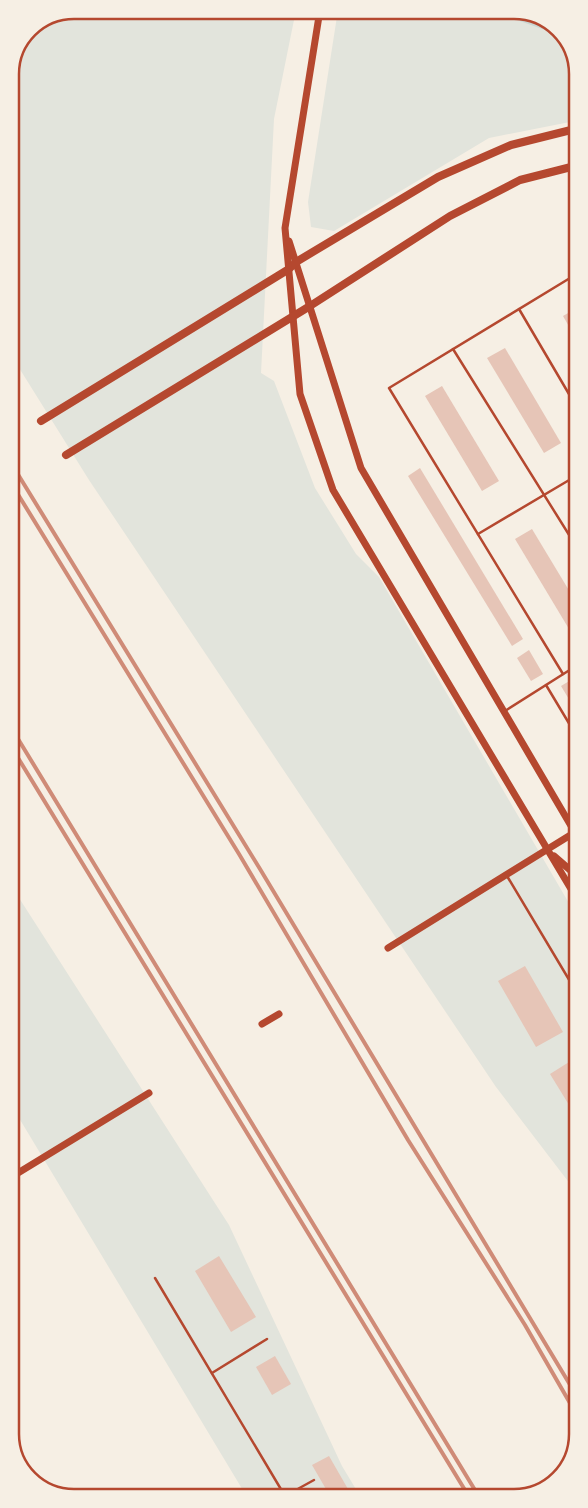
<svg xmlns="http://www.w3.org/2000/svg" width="588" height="1508" font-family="'Crimson Pro',serif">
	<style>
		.green { fill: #e2e4dc }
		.water { fill: #c9d6d2 }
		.building { fill: #e6c5b7 }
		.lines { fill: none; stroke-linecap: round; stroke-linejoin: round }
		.service { stroke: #b5482f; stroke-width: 2.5 }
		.tertiary { stroke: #b5482f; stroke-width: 7 }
		.secondary { stroke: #b5482f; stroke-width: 8 }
		.rail { stroke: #cf8b77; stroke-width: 4 }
		.rim { fill: none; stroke: #b5482f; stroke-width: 2.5 }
	</style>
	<rect width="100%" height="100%" fill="#f6efe4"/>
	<g class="green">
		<path d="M74 10H296L274 119 261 373 274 381 315 488 356 554 379 577 577 917V1193L496 1087 89 480 11 355 10 70 29 28Z"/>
		<path d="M338 10H519L553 23 575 54V121L489 138 334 231 311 227 308 202Z"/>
		<path d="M12 887 229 1225 342 1466 360 1496 247 1497 13 1108Z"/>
	</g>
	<path class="water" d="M489 10H519L553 23 562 36Z"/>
	<g class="building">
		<path d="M575 309V337L563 316Z"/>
		<path d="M505 348 561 443 544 453 487 358Z"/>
		<path d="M442 386 499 481 482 491 425 396Z"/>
		<path d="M420 468 523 639 512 646 408 476Z"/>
		<path d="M532 529 576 602V631L572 634 515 539Z"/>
		<path d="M529 650 543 674 531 681 517 658Z"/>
		<path d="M576 677V711L561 686Z"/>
		<path d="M525 966 563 1032 536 1047 498 981Z"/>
		<path d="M577 1057V1118L550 1074Z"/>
		<path d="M219 1256 256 1317 231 1332 195 1271Z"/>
		<path d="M275 1356 291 1384 272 1395 256 1367Z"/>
		<path d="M329 1456 352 1496H330L312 1465Z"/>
	</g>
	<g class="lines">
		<g class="service">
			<path d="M519 309 576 406"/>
			<path d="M453 349 576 546"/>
			<path d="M478 534 576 476"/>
			<path d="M563 674 389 388 575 275"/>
			<path d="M546 685 576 735"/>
			<path d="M505 711 576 666"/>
			<path d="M507 876 577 993"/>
			<path d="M155 1278 285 1496"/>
			<path d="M212 1373 267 1339"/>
			<path d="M285 1496 314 1480"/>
		</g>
		<g class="tertiary">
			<path d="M320 10 285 228 300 394 333 490 577 899"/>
			<path d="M289 241 361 468 577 836"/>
			<path d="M554 856 577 876"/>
			<path d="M388 948 577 831"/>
			<path d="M262 1024 279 1014"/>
			<path d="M13 1176 149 1093"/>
		</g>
		<g class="secondary">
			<path d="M41 421 289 269 296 262 438 177 511 145 575 129"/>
			<path d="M66 455 310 306 450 216 520 180 575 166"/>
		</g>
		<g class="rail">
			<path d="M11 463 260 869 578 1398"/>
			<path d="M11 483 239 854 408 1140 525 1325 578 1417"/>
			<path d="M12 729 478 1495"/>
			<path d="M12 748 468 1495"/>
		</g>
	</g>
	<path d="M0 0H588V1508H0ZM74 19H514A55 55 0 0 1 569 74V1434A55 55 0 0 1 514 1489H74A55 55 0 0 1 19 1434V74A55 55 0 0 1 74 19Z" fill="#f6efe4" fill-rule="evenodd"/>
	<path class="rim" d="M74 19H514A55 55 0 0 1 569 74V1434A55 55 0 0 1 514 1489H74A55 55 0 0 1 19 1434V74A55 55 0 0 1 74 19Z"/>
</svg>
